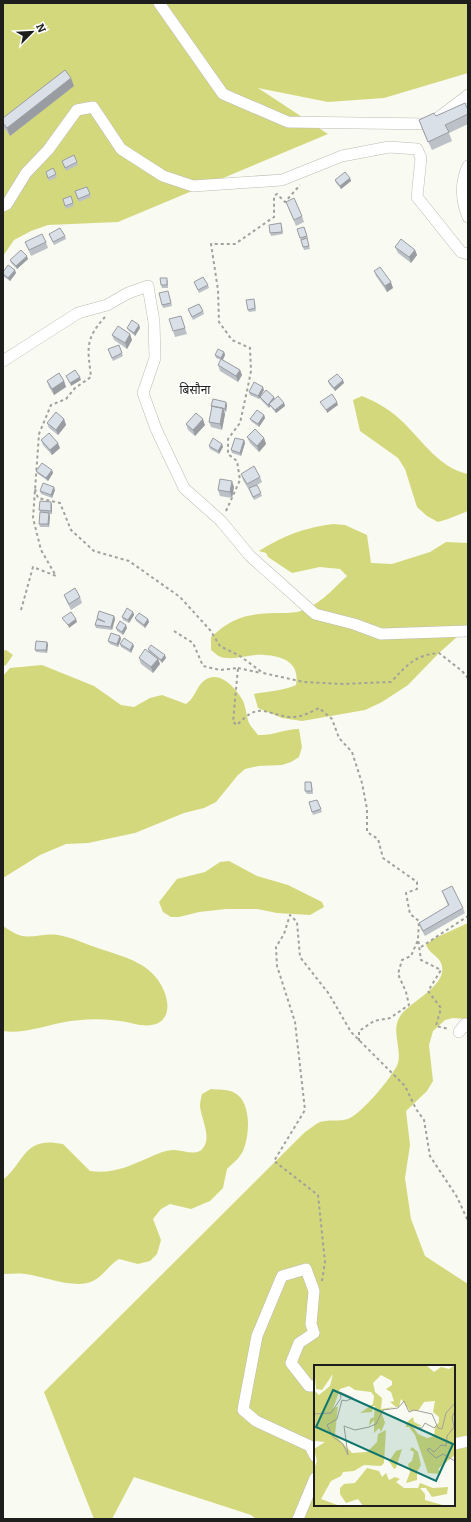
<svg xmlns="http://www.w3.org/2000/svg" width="471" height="1522" viewBox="0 0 471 1522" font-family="Bitter,'Noto Sans Devanagari',serif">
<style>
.green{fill:#d4d87c;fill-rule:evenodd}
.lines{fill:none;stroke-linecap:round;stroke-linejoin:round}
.street-casing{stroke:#bcbcb4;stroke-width:12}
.path{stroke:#a1a29c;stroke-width:2;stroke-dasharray:3 3;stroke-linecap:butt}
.street{stroke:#fff;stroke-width:11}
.wall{fill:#bbc1c7}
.shaded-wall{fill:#999da2}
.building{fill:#dae0e7;stroke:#999da2}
.labels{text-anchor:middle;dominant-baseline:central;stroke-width:3.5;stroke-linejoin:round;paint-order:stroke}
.neighbourhood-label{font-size:12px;fill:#1e1f1c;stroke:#fffffe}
.inset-road{fill:none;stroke:#a1a29c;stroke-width:1}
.view{fill:#0f766e;fill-opacity:0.15;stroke:#0f766e;stroke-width:2}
.inset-edge{fill:none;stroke:#1e1f1c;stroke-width:2}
</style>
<rect width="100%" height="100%" fill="#f9faf1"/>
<!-- green -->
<path class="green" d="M3,3H468V73L384,98L328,102L258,88L328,134L118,222L48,225L31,231L14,240L3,256Z
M362,396C377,402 392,411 404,423C422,441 441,469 468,474V511L448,519L438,522L427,516L417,507L405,469L398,458L360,431L353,400Z
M333,524L345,525L367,535L371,563L392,564L430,552L446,542L468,543V627L439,653L408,685L382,702L365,710L302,721L282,718L258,708L254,694C268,691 283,691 296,685C300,663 284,656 264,655C252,654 239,659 227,658C220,658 217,655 211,650V637C233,617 246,614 276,613C283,613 291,613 297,612C318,607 332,590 347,576L340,569L320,567L292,573L268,557L266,553L259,551C282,536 306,527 333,524Z
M6,650L13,655L6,665L3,666V651Z
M42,665L94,686L121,705L134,707L150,698L162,695L186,704C196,697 196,686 205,680C219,670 235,687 242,699C246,706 246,715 249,723C251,727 255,731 258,735C272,736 284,729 299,729L302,747L299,757L291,762L282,765L258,766L245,769L238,775L216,802L204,808L184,813L135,833L88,843L66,844L40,855L3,878V676L10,668Z
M229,861L257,876L288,885L322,902L324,907L310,915L277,913L257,909H226L199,912L179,917H171L163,912L159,902L177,879L205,872L220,862Z
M468,923V1019L453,1018L445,1020L433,1031L429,1045L433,1081L427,1091L406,1111L410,1145L405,1178L411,1219L425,1256L468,1284V1519H256L251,1515L134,1477L112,1519H94L44,1392L305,1132C310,1129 315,1124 320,1122C329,1119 339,1122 348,1119C360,1115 393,1077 398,1063C402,1048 390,1029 401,1015C412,1000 450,984 441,963C438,956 430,954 426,945L433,939ZM315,1366H454V1505H315Z
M3,926C9,930 15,934 22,936C33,938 46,933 58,935C71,937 83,943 95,947C117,955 144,960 158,980C175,1005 170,1032 135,1024C110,1018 85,1018 60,1023C41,1027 22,1034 3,1031Z
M211,1089C218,1090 227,1089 233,1092C252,1100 250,1135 243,1151C239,1159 233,1163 227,1169L223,1188L210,1201L191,1209L170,1204L161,1209L153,1219L161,1240L157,1254L150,1261L138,1264L119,1259C109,1265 103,1276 93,1281C76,1290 43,1276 25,1274C18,1273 10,1274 3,1274V1180C26,1160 24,1136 63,1144L90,1171C113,1174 127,1167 148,1158C157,1154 165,1150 174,1150C183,1150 197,1157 203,1148C212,1136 201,1119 200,1106C200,1102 201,1098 202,1094Z"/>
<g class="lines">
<defs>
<path id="street" d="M159,3L223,94L288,122L430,124L468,95
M468,166C460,182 461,201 468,217
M3,206L7,204L26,173L48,150L77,110L93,107L121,149L163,176L193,186L282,180L342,156L389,147L417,149L421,158L417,197L461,252L468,254
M3,361L78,313L107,305L128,293L148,286L154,322L155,358L143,393L156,429L184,488L221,521L250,556L315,614L354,624L381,634L468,631
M459,1032L465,1024L468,1027
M315,1386H309L291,1363L299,1343L314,1333L311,1324L314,1291L306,1269L282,1276L257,1336L243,1410L256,1421L310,1446L315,1456
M454,1444L468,1441
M298,1519L315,1478"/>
</defs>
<!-- street casing -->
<use href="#street" class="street-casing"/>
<!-- path -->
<path class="path" d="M35,489L38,498L60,503L71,530L94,551L129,561L180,597L210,630L220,646L240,656L263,673L304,682L343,684L391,682C407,665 415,655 439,653L462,671L468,678
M226,511L240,480L237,461L228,454V439L240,423L247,391L251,371L250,348L232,340L219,322L218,290L211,244H235L274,217V196L277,194L285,202L300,185
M21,610L33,567L56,576L41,550L33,518L39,434L51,405L66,399L75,388L91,377C88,349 84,340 105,317
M174,631L193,643L203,666L220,670L238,668L233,722L237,725C259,702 263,713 289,717C300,718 309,713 319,708L332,719L339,738L352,752L362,783L367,809V832L378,839L383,858L417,882V889L406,893L410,914L419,921L418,939L421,960L441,970L428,991L441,1008L436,1026L449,1029
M238,668L261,673
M421,947L468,916
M359,1041V1031L374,1021L390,1018L409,1005L406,992L398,974L402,960L411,956L418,940
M322,1281L325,1262L318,1195L274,1161L305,1110L295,1022L277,966L276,947L284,934L290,915L297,922L300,957L329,994L351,1032L405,1086L416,1109L424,1120L430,1156L457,1197L468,1221"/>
<!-- street -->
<use href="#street" class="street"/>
</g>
<!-- wall -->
<path class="wall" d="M74,86L10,136L4,128L3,126V118Z
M468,110V124L449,133L452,141L432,150L422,129L419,120Z
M74,155L78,165L66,171L63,164Z
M53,168L57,177L49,181L46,172Z
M350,178L351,181L341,189L336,183L335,180Z
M87,187L91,197L79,202L75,191Z
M71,196L74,206L66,209L63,199Z
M286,202L302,216L304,222L296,226Z
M282,226L283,234L271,236L270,233Z
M304,227L308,238L307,239L310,249L304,250L297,229Z
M49,234L65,236L66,239L54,245Z
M25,242H46L48,248L31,256Z
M395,247L415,250L417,255L411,263L398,253Z
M28,259L17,269L11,263L10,260Z
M374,271L393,288L387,292L376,276Z
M3,272L16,273L10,281L3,276Z
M168,280V288H162L161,285Z
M194,282L208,285L209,288L199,293Z
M169,294L172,306L163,308L162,305Z
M255,302L256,311L249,312L248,310Z
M188,309L203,311L204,314L193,320Z
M183,322L187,334L175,337L173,331Z
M139,325L140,328L135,336L128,330L127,328Z
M130,334L132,340L127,349L114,340L112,335Z
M119,345L123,356L113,361L108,349Z
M224,352L225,355L223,360L240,370L242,375L238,382L220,371L218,365L221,360L216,358L215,355Z
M47,381H64L66,387L54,395L49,387Z
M328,381L344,383L335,391L329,384Z
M264,390L260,397L275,399L284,403L285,406L276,413L270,406L269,408L261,400L260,398L259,399L250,395L249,392Z
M226,402L227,405L226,412L224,411L225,414L222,430L211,427L209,422L212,407L211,406Z
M264,415L265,418L259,427L252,422L250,419Z
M64,419L66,425L58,435L49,428L47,423Z
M186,424L205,425L195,436L188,430Z
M247,437L264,438L266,444L259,452L250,443Z
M41,440L60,448L52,455L43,445Z
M244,440L245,443L241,456L232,453L231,450Z
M222,444L223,447L219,454L210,449L209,446Z
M52,470L53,473L48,481L38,474L36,471Z
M241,474L260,477L262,482L257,485L262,496L254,500L249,490L243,480Z
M234,487L232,498L220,496L218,490Z
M55,490L52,498L41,494L40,491Z
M52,505V514H49L50,516L49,527H40L39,524L40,512L39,510Z
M64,595L80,597L82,603L71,610L66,600Z
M133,612L134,615L129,623L123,620L122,617Z
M114,616L115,619L112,630L96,628L95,625L97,619V618Z
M135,618L148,619L149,622L145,628L136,621Z
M116,628H127L123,635L117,631Z
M120,636L121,639L118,647L110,644L108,641Z
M48,644L47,653L36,652L35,650Z
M120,644L134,646L131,653L121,647Z
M148,649L166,658L162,663L158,659L160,664L153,673L141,664L139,658L149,652Z
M311,782L312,784L313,794H307L305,791Z
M317,800L322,812L313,815L309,802Z
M442,891L463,908L465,913L425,936L421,929L419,923L448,906Z"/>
<!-- shaded-wall -->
<path class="shaded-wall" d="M71,78L74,86L10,136L7,128Z
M350,178L351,181L341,189L340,186Z
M415,250L417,255L411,263L409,257Z
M27,256L28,259L17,269L16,266Z
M15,270L16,273L10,281L8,278Z
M391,282L393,288L387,292L385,286Z
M139,325L140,328L135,336L134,333Z
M130,334L132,340L127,349L125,343Z
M224,352L225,355L222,361L221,358Z
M240,370L242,375L238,382L236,376Z
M80,377L81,380L71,386L70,383Z
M343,380L344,383L335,391L334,388Z
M64,381L66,387L54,395L52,389Z
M263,387L264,390L259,399L258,396Z
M274,397L275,400L269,404L270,406L269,408L268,405Z
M226,402L227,405L226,412L225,409Z
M337,402L338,405L327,413L326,410Z
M284,403L285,406L276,413L275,410Z
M223,408L225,414L222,430L220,424Z
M264,415L265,418L259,427L258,424Z
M64,419L66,425L58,435L56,430Z
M203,419L205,425L195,436L193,430Z
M264,438L266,444L259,452L257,446Z
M244,440L245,443L241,456L240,453Z
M58,443L60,448L52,455L50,450Z
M222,444L223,447L219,454L218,451Z
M52,470L53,473L48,481L46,478Z
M232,481L234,487L232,498L230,492Z
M54,487L55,490L52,498L51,495Z
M51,502L52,505V514L51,511Z
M49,513L50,516L49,527L48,524Z
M133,612L134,615L129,623L128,620Z
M114,616L115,619L112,630L111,627Z
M76,619L77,622L69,628L68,625Z
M148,619L149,622L145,628L144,625Z
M126,625L127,628L123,635L122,632Z
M120,636L121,639L118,647L117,644Z
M47,642L48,644L47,653L46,650Z
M133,644L134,646L131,653L130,650Z
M165,655L166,658L162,663L161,660Z
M158,659L160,664L153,673L151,667Z"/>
<!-- building -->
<path class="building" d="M65,70L71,78L7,128L3,123V118Z
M465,103L468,110V114L445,125L449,132L428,142L419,120L434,113L436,116Z
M74,155L77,162L65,168L62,161Z
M53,168L56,174L48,178L46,172Z
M345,172L350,178L340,186L335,180Z
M87,187L90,194L78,199L75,191Z
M71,196L73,203L65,206L63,199Z
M294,198L302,216L294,220L286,202Z
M281,223L282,232L270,233L269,225Z
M304,227L307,236L300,238L297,229Z
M60,228L65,236L53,242L49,234Z
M42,234L46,242L29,250L25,242Z
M307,238L309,246L303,247L301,240Z
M401,239L415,250L409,257L395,247Z
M21,250L27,256L16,266L10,260Z
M8,265L15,270L8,278L3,274V272Z
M380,267L391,282L385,286L374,271Z
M203,277L208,285L198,290L194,282Z
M160,278H167V285H161Z
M168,291L171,303L162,305L159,293Z
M254,299L255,308L248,310L246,300Z
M199,304L203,311L192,317L188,309Z
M181,316L185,328L173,331L169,319Z
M132,320L139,325L134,333L127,328Z
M118,326L130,334L125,343L112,335Z
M119,345L122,353L112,358L108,349Z
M218,349L224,352L221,358L215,355Z
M221,359L240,370L236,376L218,365Z
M75,370L80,377L70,383L66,376Z
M59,373L64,381L52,389L47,381Z
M337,374L343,380L334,388L328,381Z
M254,382L263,387L258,396L249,392Z
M266,390L274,397L268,405L260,397Z
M332,394L337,402L326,410L320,402Z
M278,396L284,403L275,410L269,404Z
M213,399L226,402L225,409L211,406Z
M212,406L223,408L220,424L209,422Z
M257,410L264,415L258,424L250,419Z
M56,412L64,419L56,430L47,423Z
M196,413L203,419L193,430L186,424Z
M255,429L264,438L257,446L247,437Z
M49,433L58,443L50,450L41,440Z
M213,438L222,444L218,451L209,446Z
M235,438L244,440L240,453L231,450Z
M42,463L52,470L46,478L36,471Z
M254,466L260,477L247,484L241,474Z
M220,479L232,481L230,492L218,490Z
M43,483L54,487L51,495L40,491Z
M257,485L261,493L253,497L249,488Z
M40,501L51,502V511L39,510Z
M40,512L49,513L48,524H39Z
M75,588L80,597L69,604L64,595Z
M127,608L133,612L128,620L122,617Z
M99,611L114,616L111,627L95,625L97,619L105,622L97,618Z
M71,612L76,619L68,625L62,618Z
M139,613L148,619L144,625L135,618Z
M120,621L126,625L122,632L116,628Z
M111,633L120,636L117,644L108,641Z
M124,638L133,644L130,650L120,644Z
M36,641L47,642L46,650H35Z
M151,645L165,655L161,660L148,649Z
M145,649L158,659L151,667L139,658Z
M305,782H311L312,791H305Z
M317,800L321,809L312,812L309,802Z
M452,886L463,908L423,931L419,923L449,905L442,891Z"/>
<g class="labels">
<!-- neighbourhood labels -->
<g class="neighbourhood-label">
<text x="195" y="390">बिसौना</text>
</g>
</g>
<!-- overview -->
<g transform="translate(314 1365)">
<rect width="141" height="141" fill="#f9faf1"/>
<path d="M0,0H112L120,7L127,2L135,4L141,0V90L124,104L127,109L114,108L101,70L95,62H92V58L99,52L100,57L108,61L99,62L104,69L113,73L120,71L121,62L125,57V52L119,47L121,36L110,37L104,46H96L87,34L85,42H82L76,37L80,36L77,27L72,24L78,20V16L67,10L59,18L61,27L68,33L67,44L81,42L70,45L68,49L71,58L67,67L65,63L60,68V55L55,61L56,54L60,52L61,41H59L58,47L46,48L59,39L60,31L57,27L41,25L35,21L26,24L19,44L24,41L21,70L38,88L53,87L63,77L64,69L72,65L70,98L67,101L50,100L40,106L29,107L27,111L17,116L7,134L26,141H0V104L3,96L0,84L11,77L0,76V25L5,30L16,21L19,9L8,25L2,24ZM98,82L104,87L107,100L103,107V115L92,118L96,107L94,99L98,96L100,87L96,85ZM88,84L82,103L80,104L75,96L82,86ZM53,103L65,106L68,112L72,108L75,115L81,112L86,114L82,117L90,123H104L106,118L119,123L134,122L133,129L118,132L112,123H106L111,129V135L132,141H49L44,134L32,138L26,129V123L30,119L41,118Z" fill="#d4d87c"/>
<path class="inset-road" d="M141,46L138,52L140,62L133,71L132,81L127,80L120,87L115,83L113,85L122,93L129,89L141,96M0,49L17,48L27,33L26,27L39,33L32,36L28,35L23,54L13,60L19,72L29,79L34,90L30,61L41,65L55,62L62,59L69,45L84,43L90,36L95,47L100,45L118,49L124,63L128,64L132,48L141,38M100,62L108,63L111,58L120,63L123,60"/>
<path class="view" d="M19,25L139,79L122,116L2,62Z"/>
<rect width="141" height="141" class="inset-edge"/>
</g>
<!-- border -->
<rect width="471" height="1522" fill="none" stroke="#1e1f1c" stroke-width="8"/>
<!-- north arrow -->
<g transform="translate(32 32) rotate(66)" stroke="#fffffe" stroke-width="3" paint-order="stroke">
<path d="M0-3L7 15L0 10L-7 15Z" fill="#1e1f1c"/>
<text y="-6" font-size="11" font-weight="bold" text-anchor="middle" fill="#1e1f1c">N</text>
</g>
</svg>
